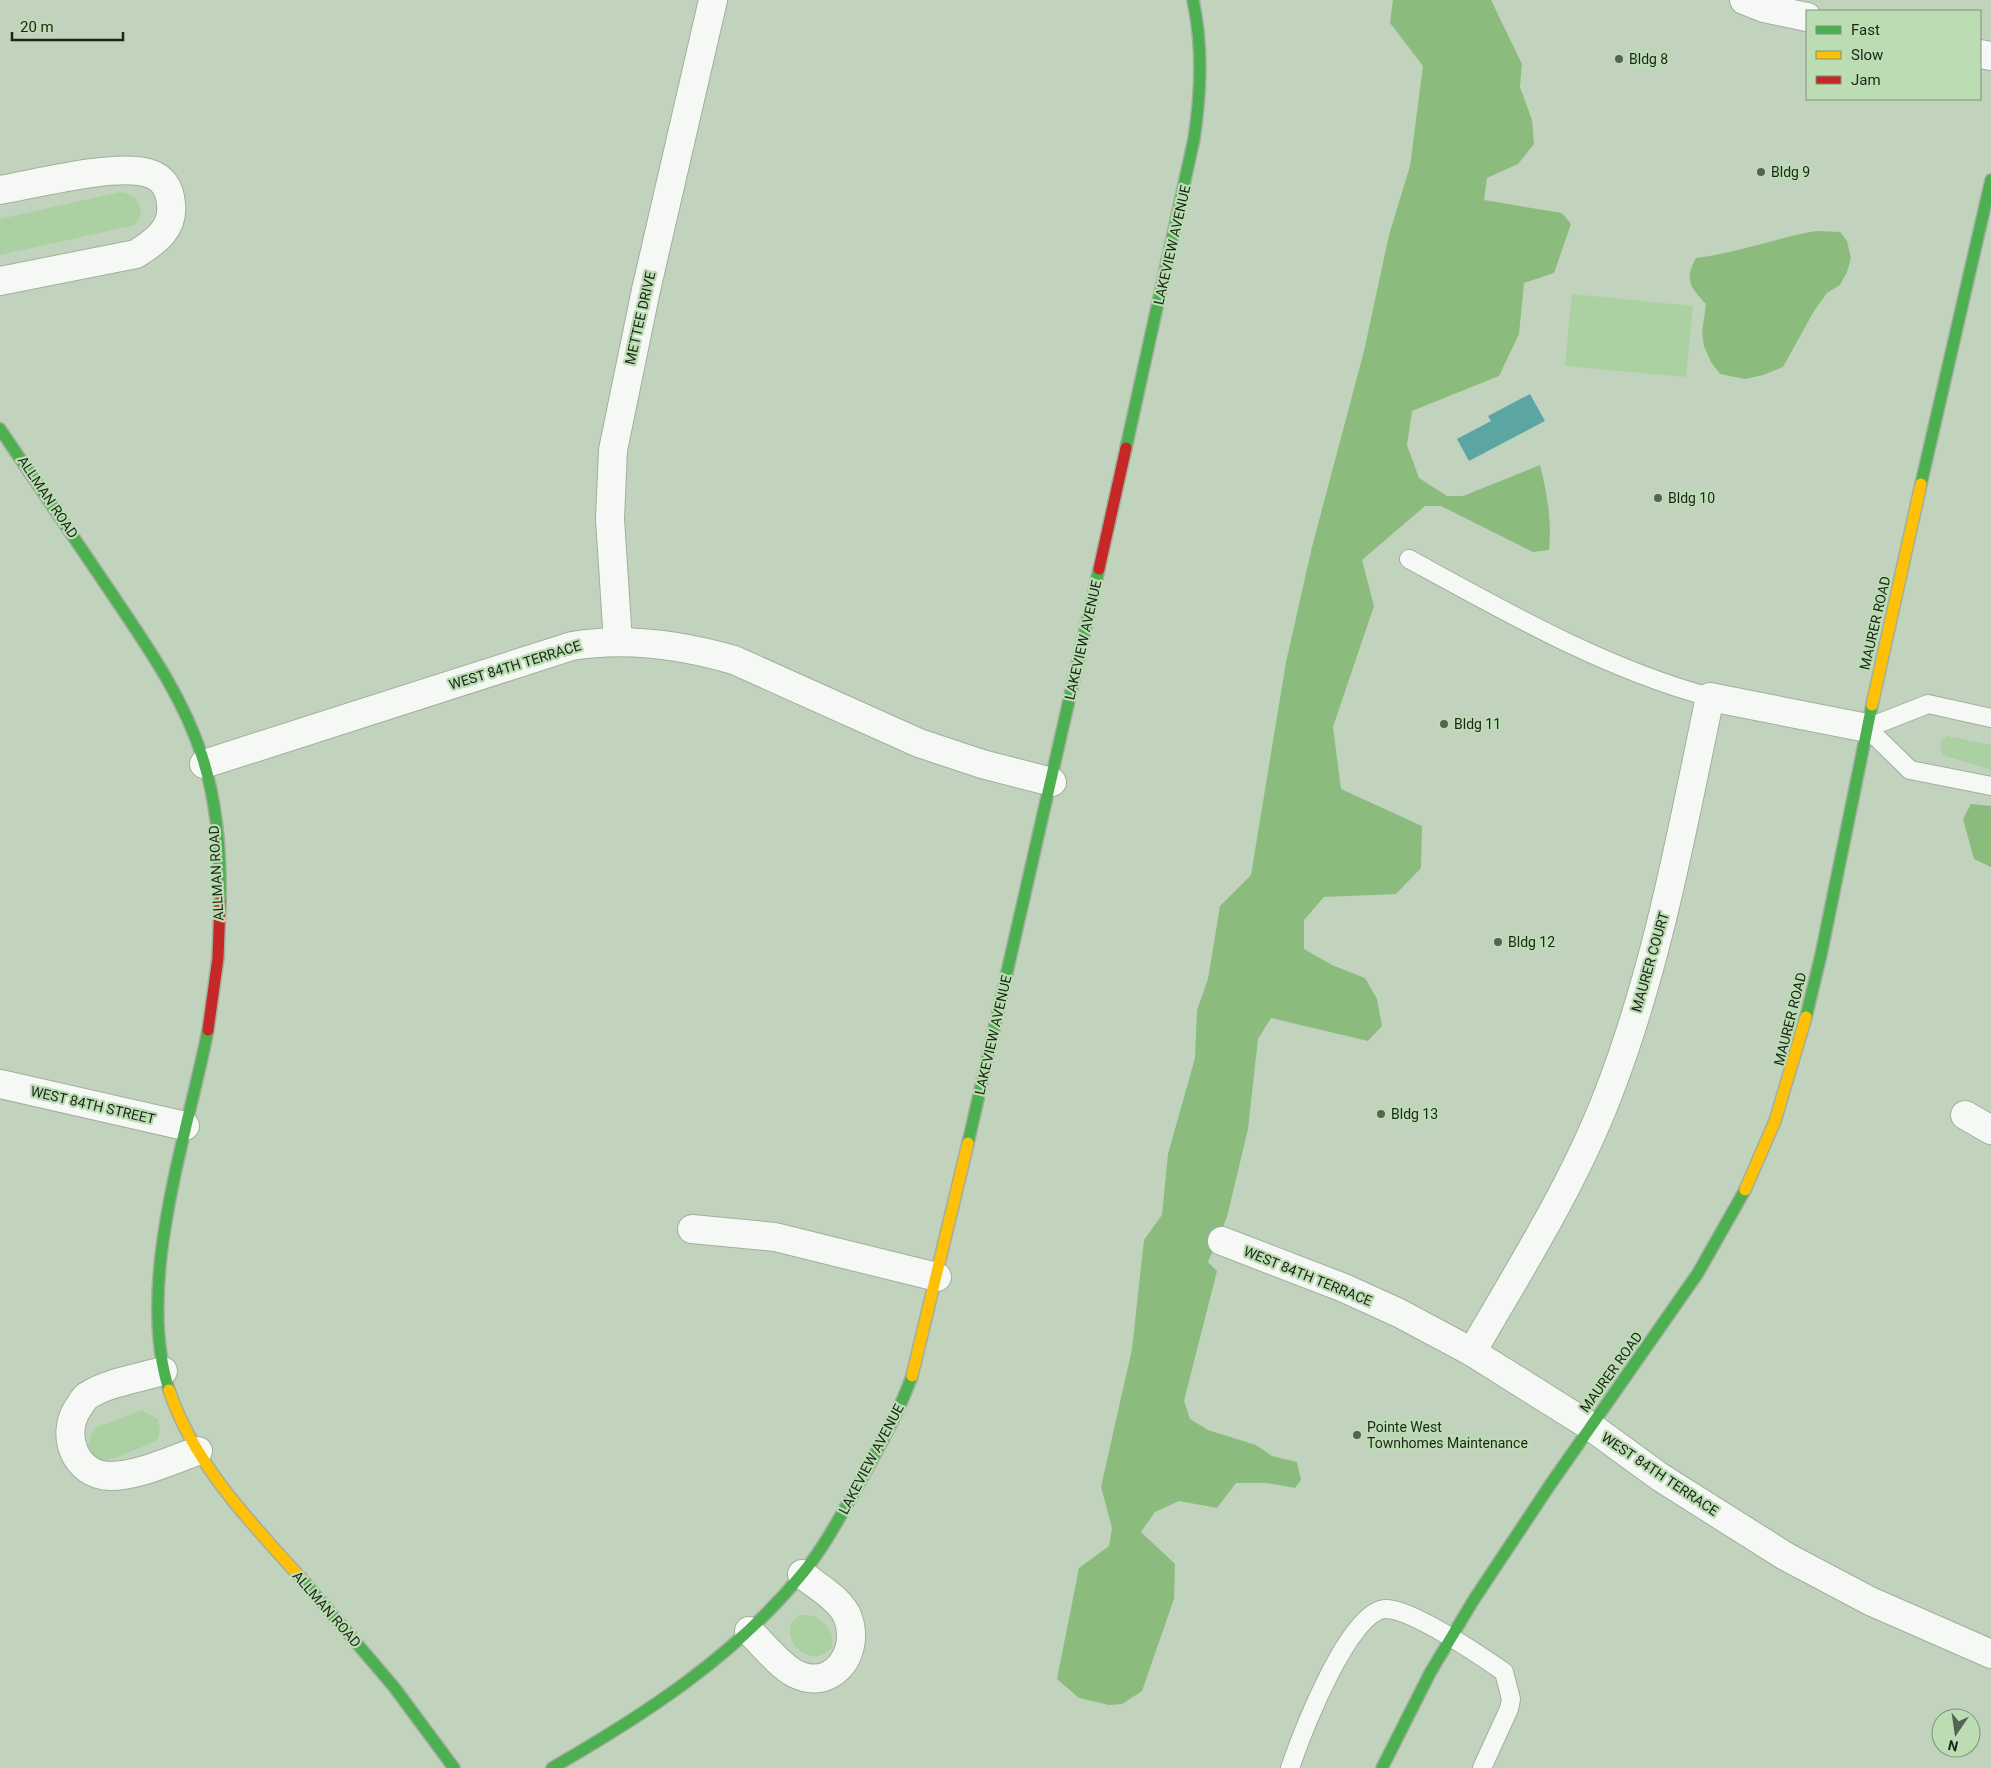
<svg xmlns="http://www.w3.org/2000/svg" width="1991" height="1768" viewBox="0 0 1991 1768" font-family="Roboto,sans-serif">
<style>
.green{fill:#abd1a2}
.forest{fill:#8bbc7e}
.water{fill:#5ba6a3}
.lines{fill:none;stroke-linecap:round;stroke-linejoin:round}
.lane-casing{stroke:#a1af9d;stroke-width:20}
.street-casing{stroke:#a1af9d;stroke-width:30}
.fast-casing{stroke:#a1af9d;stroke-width:14}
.slow-casing{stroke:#a1af9d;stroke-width:14}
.jam-casing{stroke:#a1af9d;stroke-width:14}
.lane{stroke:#f6f8f5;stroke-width:18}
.street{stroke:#f6f8f5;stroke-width:28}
.fast{stroke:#4caf50;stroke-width:11}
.slow{stroke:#ffc107;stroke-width:11}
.jam{stroke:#c62828;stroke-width:11}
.poi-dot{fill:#556351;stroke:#bcdcb4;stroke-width:2}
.labels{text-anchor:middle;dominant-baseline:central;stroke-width:4.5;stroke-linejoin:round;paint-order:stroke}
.poi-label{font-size:14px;fill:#1a2617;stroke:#bcdcb4;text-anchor:start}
.street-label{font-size:14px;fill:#1a2617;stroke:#bcdcb4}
</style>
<rect width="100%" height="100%" fill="#c2d3bd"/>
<!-- green -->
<path class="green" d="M120,192C134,193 140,200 141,214L135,225L0,255V219Z
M1572,294L1693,306L1686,377L1565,366Z
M1947,736L1991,745V770L1942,755L1940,743Z
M142,1410L158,1419L160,1430L157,1441L107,1461L95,1458L88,1446L92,1432L97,1427Z
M801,1615C806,1615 812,1615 816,1617C828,1623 840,1642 827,1652C803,1670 773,1627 801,1615Z"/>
<!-- forest -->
<path class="forest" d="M1393,0H1491L1522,64L1520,87L1532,120L1534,144L1518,164L1487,178L1484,200L1562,213L1571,224L1554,273L1524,283L1519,334L1499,376L1412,411L1407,445L1419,478L1447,496H1463L1540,465C1547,494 1552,519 1549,550L1533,552L1441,506H1425L1362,560L1374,606L1333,727L1341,789L1422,826L1421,868L1396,894L1324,897L1304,920V949L1332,965L1365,978L1377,999L1382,1026L1368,1041L1271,1018L1258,1039L1248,1129L1227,1217L1208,1262L1217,1271L1184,1401L1190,1419L1208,1430L1256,1445L1272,1456L1297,1462L1301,1480L1295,1488L1267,1483H1236L1217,1508L1179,1501L1155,1512L1141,1532L1175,1564L1174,1599L1142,1691L1122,1704L1109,1705L1079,1698L1057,1679L1079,1568L1109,1546L1112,1528L1101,1487L1132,1349L1144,1240L1162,1215L1168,1154L1195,1058L1197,1010L1208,979L1220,906L1251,875L1286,662L1312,547L1364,351L1389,235L1410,166L1423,66L1390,23Z
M1816,231L1840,232L1847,241L1851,258L1847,272L1840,285L1827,293L1814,311L1783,367L1763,375L1745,379L1720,374L1711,362L1704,346L1702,333L1706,304C1690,287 1684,280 1696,258C1737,253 1775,238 1816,231Z
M1971,804L1991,806V867L1974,859L1963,819Z"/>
<!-- water -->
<path class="water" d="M1530,394L1545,421L1469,461L1457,439L1491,421L1488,416Z"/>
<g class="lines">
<defs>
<path id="lane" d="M1409,559C1504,611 1605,669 1710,697
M1991,718L1928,704L1867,728L1910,770L1991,786
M1290,1768C1301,1736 1349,1609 1386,1609C1412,1609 1481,1656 1504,1672L1511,1699L1509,1709L1482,1768"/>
<path id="street" d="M1744,0L1764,8L1807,17
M1980,54L1991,56
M0,190C35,184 116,163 148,173C163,177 170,189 171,204C174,229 155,242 136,254L0,281
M618,642L610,519L613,450L646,290L713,0
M204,764L572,646C626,637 682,645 734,660L919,743L982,764L1052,782
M0,1084L185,1126
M1965,1115L1991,1130
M692,1229L775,1237L937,1277
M1222,1241L1344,1288L1399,1313L1472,1352L1590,1426L1660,1477L1785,1556L1870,1601L1991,1654
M1472,1352C1521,1267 1574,1184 1609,1092C1658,965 1682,830 1710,697L1867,728
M163,1371C139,1378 109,1382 87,1396C83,1399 81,1404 78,1408C60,1435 75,1475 110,1476C139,1476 171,1460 198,1451
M749,1631C762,1643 779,1665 794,1673C831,1693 861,1654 848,1618C842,1600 816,1586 802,1574"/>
<path id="fast" d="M0,429C36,482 72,535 108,588C144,642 182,694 202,756C217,802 221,854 220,902
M1126,448L1194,139C1201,92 1203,47 1193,0
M1921,484L1991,180
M1806,1017L1821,955L1872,705
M968,1143L1099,569
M169,1390C135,1283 187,1137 208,1030
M301,1578L394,1687L454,1768
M552,1768C644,1715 734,1657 802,1574C826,1545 843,1511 862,1478C880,1445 899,1412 912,1376
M1382,1768L1430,1673L1473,1601L1550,1485L1698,1273L1745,1190"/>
<path id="slow" d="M1872,705L1921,484
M1745,1190L1775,1121L1806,1017
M912,1376L968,1143
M169,1390C194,1464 250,1522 301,1578"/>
<path id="jam" d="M1099,569L1126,448
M208,1030L218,958L220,902"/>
</defs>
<!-- lane casing -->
<use href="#lane" class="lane-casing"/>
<!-- street casing -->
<use href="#street" class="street-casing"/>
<!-- fast casing -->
<use href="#fast" class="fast-casing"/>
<!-- slow casing -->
<use href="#slow" class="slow-casing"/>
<!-- jam casing -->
<use href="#jam" class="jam-casing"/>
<!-- lane -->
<use href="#lane" class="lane"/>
<!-- street -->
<use href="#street" class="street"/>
<!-- fast -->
<use href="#fast" class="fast"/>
<!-- slow -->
<use href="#slow" class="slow"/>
<!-- jam -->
<use href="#jam" class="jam"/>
</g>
<!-- markers -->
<g class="poi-dot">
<circle cx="1619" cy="59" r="5"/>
<circle cx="1761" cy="172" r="5"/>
<circle cx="1658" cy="498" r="5"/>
<circle cx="1444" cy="724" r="5"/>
<circle cx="1498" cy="942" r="5"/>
<circle cx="1381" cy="1114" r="5"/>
<circle cx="1357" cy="1435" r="5"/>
</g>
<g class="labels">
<!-- poi labels -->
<g class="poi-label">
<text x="1629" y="59">Bldg 8</text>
<text x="1771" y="172">Bldg 9</text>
<text x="1668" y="498">Bldg 10</text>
<text x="1454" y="724">Bldg 11</text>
<text x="1508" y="942">Bldg 12</text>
<text x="1391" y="1114">Bldg 13</text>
<text x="1367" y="1427">Pointe West<tspan x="1367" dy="16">Townhomes Maintenance</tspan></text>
</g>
<!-- street labels -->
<g class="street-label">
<text transform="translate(1172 245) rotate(-77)">LAKEVIEW AVENUE</text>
<text transform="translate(640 318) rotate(-77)">METTEE DRIVE</text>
<text transform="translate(48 497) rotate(56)">ALLMAN ROAD</text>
<text transform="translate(1875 623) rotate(-77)">MAURER ROAD</text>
<text transform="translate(1083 640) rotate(-77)">LAKEVIEW AVENUE</text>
<text transform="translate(515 665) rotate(-17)">WEST 84TH TERRACE</text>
<text transform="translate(216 873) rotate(-93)">ALLMAN ROAD</text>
<text transform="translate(1650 962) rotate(-74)">MAURER COURT</text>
<text transform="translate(1790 1019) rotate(-76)">MAURER ROAD</text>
<text transform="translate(993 1035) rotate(-77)">LAKEVIEW AVENUE</text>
<text transform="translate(93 1105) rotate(13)">WEST 84TH STREET</text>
<text transform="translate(1308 1276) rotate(22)">WEST 84TH TERRACE</text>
<text transform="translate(1611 1372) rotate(-54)">MAURER ROAD</text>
<text transform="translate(871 1459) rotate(-62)">LAKEVIEW AVENUE</text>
<text transform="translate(1660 1474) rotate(34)">WEST 84TH TERRACE</text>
<text transform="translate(327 1609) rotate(49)">ALLMAN ROAD</text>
</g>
</g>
<!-- legend -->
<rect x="1806" y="10" width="175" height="90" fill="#bcdcb4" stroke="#7b9375"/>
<rect x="1816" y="26" width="25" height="8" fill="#4caf50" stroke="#7b9375"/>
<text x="1851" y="35" font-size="15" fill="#1a2617">Fast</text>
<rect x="1816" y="51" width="25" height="8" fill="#ffc107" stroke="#7b9375"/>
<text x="1851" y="60" font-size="15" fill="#1a2617">Slow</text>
<rect x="1816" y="76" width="25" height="8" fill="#c62828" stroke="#7b9375"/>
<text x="1851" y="85" font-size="15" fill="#1a2617">Jam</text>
<!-- north arrow -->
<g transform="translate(1956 1733) rotate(193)"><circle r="24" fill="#bcdcb4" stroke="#7b9375"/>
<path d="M0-4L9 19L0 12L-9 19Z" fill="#556351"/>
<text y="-8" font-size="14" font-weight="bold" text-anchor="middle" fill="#1a2617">N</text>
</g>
<!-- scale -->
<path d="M12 32v8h111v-8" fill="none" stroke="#1a2617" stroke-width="2.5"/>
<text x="20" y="32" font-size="15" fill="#1a2617" stroke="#bcdcb4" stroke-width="4" paint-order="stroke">20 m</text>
</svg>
